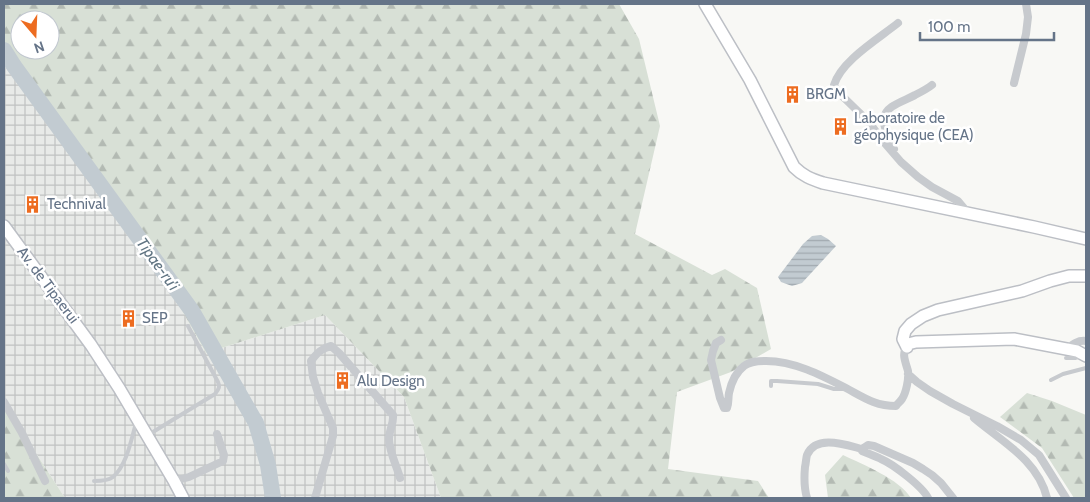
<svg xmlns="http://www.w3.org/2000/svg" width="1090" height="502" viewBox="0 0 1090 502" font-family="Cabin,sans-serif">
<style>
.industrial{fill:url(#industrial-grid)}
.forest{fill:url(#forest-firs);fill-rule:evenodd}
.water{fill:url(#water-rules)}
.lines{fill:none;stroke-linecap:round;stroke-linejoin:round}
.river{stroke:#c2cbd1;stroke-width:16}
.secondary-casing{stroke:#bcbfc5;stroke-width:14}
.lane{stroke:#c7cace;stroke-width:4}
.street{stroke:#c7cace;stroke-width:8}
.secondary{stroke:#fff;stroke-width:11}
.labels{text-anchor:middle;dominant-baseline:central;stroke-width:5;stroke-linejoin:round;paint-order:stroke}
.poi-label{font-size:15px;fill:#657488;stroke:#fff;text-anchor:start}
.street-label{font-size:15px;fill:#657488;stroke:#fff}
.water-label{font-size:16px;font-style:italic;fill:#617583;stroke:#fff}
</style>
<defs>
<pattern id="industrial-grid" width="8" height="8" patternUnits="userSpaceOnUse" patternTransform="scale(1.25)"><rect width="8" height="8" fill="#e8eae8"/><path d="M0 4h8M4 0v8" fill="none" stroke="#c0c2c2"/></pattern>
<pattern id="forest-firs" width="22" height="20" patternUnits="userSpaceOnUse" patternTransform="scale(1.25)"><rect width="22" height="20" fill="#d8e0d6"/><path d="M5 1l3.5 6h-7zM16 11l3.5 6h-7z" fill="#b3bab3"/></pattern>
<pattern id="water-rules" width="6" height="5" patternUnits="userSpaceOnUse" patternTransform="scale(1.25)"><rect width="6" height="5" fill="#c2cbd1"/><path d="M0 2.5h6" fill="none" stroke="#a1a9af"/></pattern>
</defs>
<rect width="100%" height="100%" fill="#f8f8f5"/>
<!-- industrial -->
<path class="industrial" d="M4,65L156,264L206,353L325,315L404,397L441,498H65L4,404Z"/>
<!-- forest -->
<path class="forest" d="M4,4H619L639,39L660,126L635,234L712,275L725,269L757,288L771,349L731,372L677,392L668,469L758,481L769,498H441L404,397L325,315L206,353L156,264L4,65ZM20,20H50V50H20Z
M1027,393L1052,401L1086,415V498H1074L1042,448L1000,417Z
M4,404L65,498H4Z
M843,455C864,465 899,479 911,498H828L825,475Z"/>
<!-- water -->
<path class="water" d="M821,235L828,239L836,246L802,283L792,286L781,282L778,277L803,244L812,236Z"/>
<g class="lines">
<!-- river -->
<path class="river" d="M4,50L14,66L192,311L256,423L268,465L273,498"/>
<defs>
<path id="secondary" d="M705,4L750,80L794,167C803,176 811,179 823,183L1034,227L1086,239
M4,226L91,345L119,388L174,481L183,498
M1086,276H1069L1050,281L1022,291L938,310L923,316L911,324L905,331L903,339L907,347L908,344L916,342L1014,339L1077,351L1086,356"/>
</defs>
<!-- secondary casing -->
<use href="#secondary" class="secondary-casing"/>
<!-- lane -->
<path class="lane" d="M1066,358H1075L1081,356
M1051,380L1063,374L1086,368
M771,386V381H777L818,384L834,389H844
M148,435L215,394C219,389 220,387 218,382L188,326
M4,464L8,471
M94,481C100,481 108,481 113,477C127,465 131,440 136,423"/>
<!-- street -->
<path class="street" d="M898,23C878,39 841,61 834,85L837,91L869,122L882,140L901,162L918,177L932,187L958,201L968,213
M1014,83L1026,34L1028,17L1026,4
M894,149C889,140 883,128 884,118C886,105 905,101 915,95C921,92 927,89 932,85
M721,340L716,343L713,351L711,360L720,398L724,408H727C729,403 728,398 729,393C731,384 736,372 744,366C750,361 759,361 766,361C794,361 821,375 846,388C863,397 875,406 896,406C898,403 900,402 902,399C906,393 909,379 908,371C906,363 901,354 907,347
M1067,349C1073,344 1078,340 1086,341
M908,374L917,382L930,391L953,404L997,426L1021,440L1039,455L1066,498
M4,402L22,433L45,481
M974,418C1001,441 1038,460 1047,498
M174,481L189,477L223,461L224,455L217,434
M315,498L333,436V428L318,393L313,377L311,361C317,353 322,348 331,346L339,353L393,415C394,423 389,430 389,439C389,451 397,467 400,478
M807,498C804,488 804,478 805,467C806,463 806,458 807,455C816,434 846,445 862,449
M928,498C923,487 893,464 881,459C875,456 869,454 862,451V449L868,445L874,446L913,463L923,469L932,475L941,483L953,498"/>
<!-- secondary -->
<use href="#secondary" class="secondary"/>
</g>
<!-- icons -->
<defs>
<symbol id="building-bare" viewBox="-9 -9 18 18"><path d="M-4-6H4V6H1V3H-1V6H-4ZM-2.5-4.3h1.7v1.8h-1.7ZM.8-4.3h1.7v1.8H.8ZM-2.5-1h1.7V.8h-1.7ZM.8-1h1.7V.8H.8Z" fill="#ed6c20" stroke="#fff" stroke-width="2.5" paint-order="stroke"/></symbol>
</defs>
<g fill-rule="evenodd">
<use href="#building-bare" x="780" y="82" width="25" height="25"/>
<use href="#building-bare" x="828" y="114" width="25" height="25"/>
<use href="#building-bare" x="20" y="192" width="25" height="25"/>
<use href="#building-bare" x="116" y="306" width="25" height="25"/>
<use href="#building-bare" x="330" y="368" width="25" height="25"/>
</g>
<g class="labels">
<!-- poi labels -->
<g class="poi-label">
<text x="806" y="94">BRGM</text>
<text x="854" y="118">Laboratoire de<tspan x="854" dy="17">géophysique (CEA)</tspan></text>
<text x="47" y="204">Technival</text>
<text x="142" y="318">SEP</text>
<text x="357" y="381">Alu Design</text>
</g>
<!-- street labels -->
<g class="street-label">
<text transform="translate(48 285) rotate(53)">Av. de Tipaerui</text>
</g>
<!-- water labels -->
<g class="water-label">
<text transform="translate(158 264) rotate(54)">Tipae-ru’i</text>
</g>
</g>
<!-- border -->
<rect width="1090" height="502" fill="none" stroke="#657488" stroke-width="10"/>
<!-- north arrow -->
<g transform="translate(35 35) rotate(161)"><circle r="24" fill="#ffffff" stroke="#c1c7cf"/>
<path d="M0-4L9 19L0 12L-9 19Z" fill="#ed6c20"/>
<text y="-8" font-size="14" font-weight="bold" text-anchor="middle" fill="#657488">N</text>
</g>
<!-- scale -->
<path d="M920 32v8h134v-8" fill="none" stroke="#657488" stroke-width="2.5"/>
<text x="928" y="32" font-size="15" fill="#657488" stroke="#ffffff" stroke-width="4" paint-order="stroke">100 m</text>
</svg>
